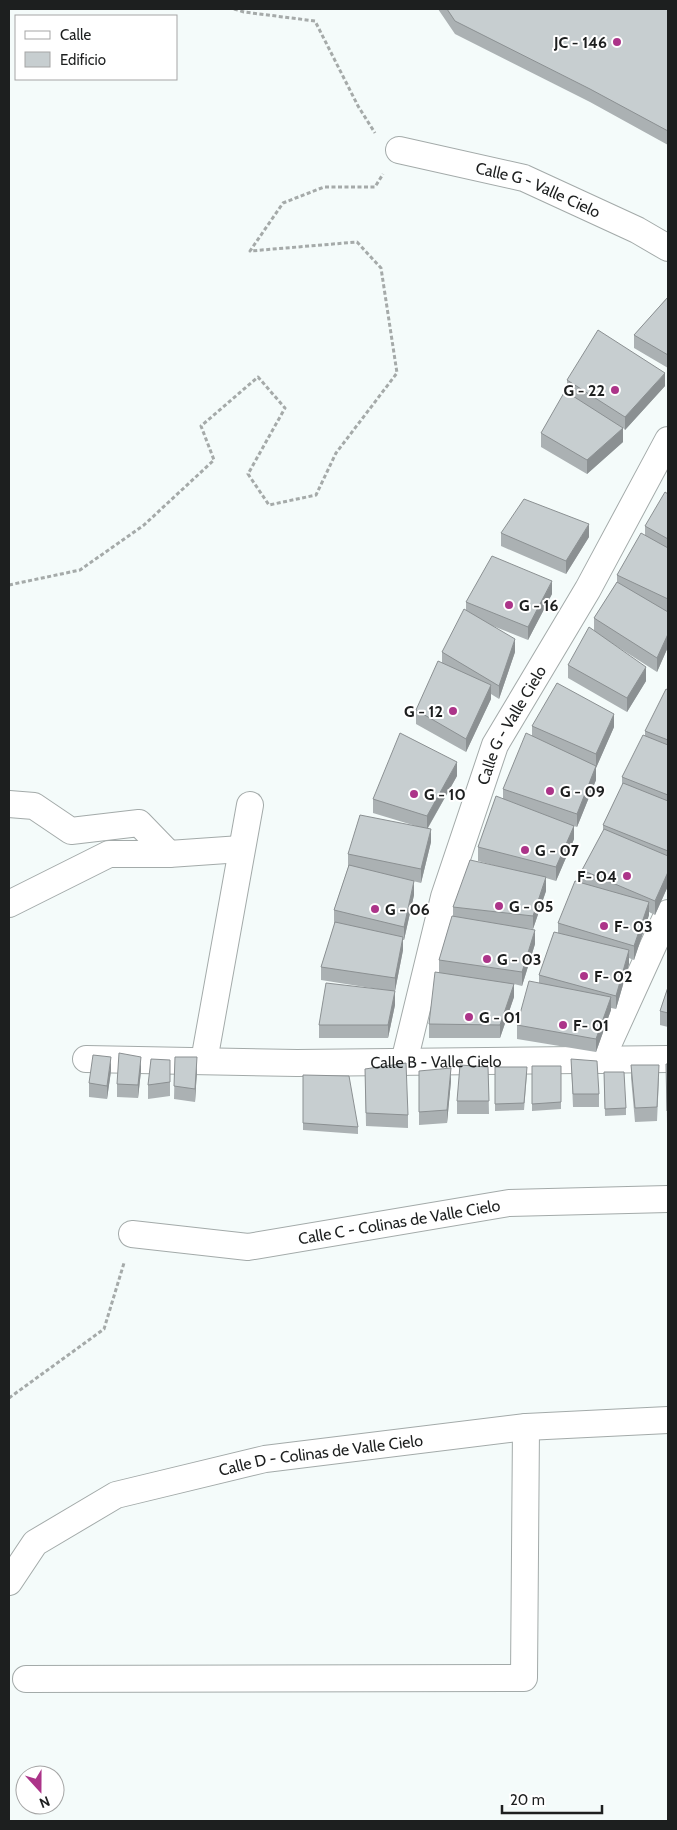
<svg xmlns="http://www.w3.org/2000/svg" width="677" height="1830" viewBox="0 0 677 1830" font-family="Cabin,sans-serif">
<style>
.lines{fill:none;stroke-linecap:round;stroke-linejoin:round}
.minor-casing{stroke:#a3aaa9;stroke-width:28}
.path{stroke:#a5aaa9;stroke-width:3;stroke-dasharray:4 2.5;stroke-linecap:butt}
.minor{stroke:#fff;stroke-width:26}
.wall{fill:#abb1b3}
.shaded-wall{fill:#8b9092}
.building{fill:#c7ced0;stroke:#8b9092}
.poi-dot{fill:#ac3489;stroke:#fff;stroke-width:2}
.labels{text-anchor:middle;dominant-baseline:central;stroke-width:4;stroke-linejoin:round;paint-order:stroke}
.poi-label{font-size:16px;font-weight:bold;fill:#1d1f1f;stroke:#fff;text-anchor:start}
.street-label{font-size:16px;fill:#1d1f1f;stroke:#fff}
</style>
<rect width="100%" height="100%" fill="#f4fbfa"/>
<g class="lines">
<defs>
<g id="minor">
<path id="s1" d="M399,150L524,178L637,230L668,248"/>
<path d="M9,804L34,806L71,831L139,823L169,854"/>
<path d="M9,904L109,854H169L241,849"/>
<path id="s2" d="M86,1059L297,1063L668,1059"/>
<path d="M601,1060L668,913"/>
<path d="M204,1061L250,805"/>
<path id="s3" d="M404,1062L444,897L495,745L588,589L668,440"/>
<path id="s4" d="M132,1234L248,1247L509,1203L668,1199"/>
<path id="s5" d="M9,1582L35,1543L116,1495L265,1459L526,1427L668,1420"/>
<path d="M26,1679L524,1678L526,1427"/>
</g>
</defs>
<!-- minor casing -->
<use href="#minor" class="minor-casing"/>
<!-- path -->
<path class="path" d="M234,9L244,12L315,21L358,106L375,133
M9,585L80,570L144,525L214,460L201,426L258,377L285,408L248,474L269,505L316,495L336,453L397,373L381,268L357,242L250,251L283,203L324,187H375L383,174
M9,1398L104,1329L124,1263"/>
<!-- minor -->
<use href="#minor" class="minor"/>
</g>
<!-- wall -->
<path class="wall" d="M438,9H668V145L590,102L455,34Z
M668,297V368L634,348V335Z
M567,380L665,386L625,430L623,428V442L587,474L541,447V433L567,392Z
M668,494V647L657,672L610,642L646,681L627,712L568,678V665L594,631V618L617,582V575L645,536V526Z
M501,533L589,537L566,574L501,546Z
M552,594L528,640L493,626L515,652L499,699L491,694V699L466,752L416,724V710L442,663V652L466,610V602Z
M668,690V886L655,915L649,912V915L634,960L629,958V964L616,1009L611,1008V1010L596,1052L517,1039V1025L539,983V975L558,933V923L582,883V870L603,832V825L622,786V777L645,736V731Z
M532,726L614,727L596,768V780L577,827L574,826V839L556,881L546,878V891L533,929L520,928L535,944L522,986L514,984V997L500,1038H429V1024L439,972V960L453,916V907L504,868L478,861V847L503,799V789L532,736Z
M457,776L428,828L431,842L421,883L409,880L414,895L404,940H403V950L395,991V1005L388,1038H319V1025L390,991L321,980V967L335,923H334V910L348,868V854L416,826L373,813V799Z
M668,987V1027L660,1025V1011Z
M175,1057L197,1070L195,1102L174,1099Z
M571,1059L599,1094V1107H573Z
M170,1060V1096L148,1099V1085Z
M666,1064H668V1124H667Z
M631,1065L659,1078L657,1121L635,1122L631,1078Z
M532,1066H561V1109L532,1111Z
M488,1067L489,1114H457V1101Z
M495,1067L527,1074L524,1110L495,1111Z
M365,1069L408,1115V1128L366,1126Z
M111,1071L107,1099L89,1097V1083Z
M141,1071L138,1098L117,1097V1084Z
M419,1071L451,1081L447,1123L419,1125Z
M604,1072L626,1108V1115L605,1116Z
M303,1075L358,1127V1134L303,1130Z"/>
<!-- shaded-wall -->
<path class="shaded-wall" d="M665,373V386L625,430V417Z
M623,428V442L587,474V460Z
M589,524V537L566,574V561Z
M552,581V594L528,640V627Z
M668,634V647L657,672V658Z
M515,639V652L499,699V686Z
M646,667V681L627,712V698Z
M491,685V699L466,752V739Z
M614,714V727L596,768V754Z
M457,762V776L427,829V816Z
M596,766V780L577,827V814Z
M574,826V839L556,881V867Z
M431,829V842L421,883V869Z
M668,872V886L655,915V901Z
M546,877V891L533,929V916Z
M414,881V895L404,940V927Z
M649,902V915L634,960V946Z
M535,930V944L522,986V972Z
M403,937V950L395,991V978Z
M629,950V964L616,1009V996Z
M514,984V997L500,1038V1025Z
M395,991V1005L388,1038V1025Z
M611,997V1010L596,1052V1039Z
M111,1057V1071L107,1099V1086Z
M141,1057V1071L138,1098V1085Z
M197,1057V1070L195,1102V1089Z
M451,1068V1081L447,1123V1110Z"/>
<!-- building -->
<path class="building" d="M447,9H668V131L590,89L455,21Z
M668,297V355L634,335Z
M598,330L665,373L625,417L567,380Z
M565,391L623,428L587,460L541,433Z
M665,492L668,494V539L645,526Z
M524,499L589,524L566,561L501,533Z
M641,533L668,548V599L617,575Z
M492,556L552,581L528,627L466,602Z
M617,582L668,612V634L657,658L594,618Z
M464,609L515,639L499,686L442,652Z
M589,627L646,667L627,698L568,665Z
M438,661L491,685L466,739L416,710Z
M557,683L614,714L596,754L532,726Z
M666,689L668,690V740L645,731Z
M400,733L457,762L427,816L373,799Z
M526,733L596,766L577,814L503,789Z
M643,735L668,745V795L622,777Z
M623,783L668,801V851L603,825Z
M496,796L574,826L556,867L478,847Z
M360,815L431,829L421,869L348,854Z
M604,829L668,856V872L655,901L582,870Z
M470,860L546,877L533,916L453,907Z
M349,865L414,881L404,927L334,910Z
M575,881L649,902L634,946L558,923Z
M452,916L535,930L522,972L439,960Z
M335,922L403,937L395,978L321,967Z
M554,932L629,950L616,996L539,975Z
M435,972L514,984L500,1025L429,1024Z
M529,981L611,997L596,1039L517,1025Z
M326,983L395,991L388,1025H319Z
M668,987V1013L660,1011Z
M119,1053L141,1057L138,1085L117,1084Z
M93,1055L111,1057L107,1086L89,1083Z
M175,1057H197L195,1089L174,1086Z
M151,1059L170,1060V1082L148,1085Z
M571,1059L597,1061L599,1094H573Z
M406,1063L408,1115L366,1113L365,1069Z
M666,1064H668V1111H667Z
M460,1065L488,1067L489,1101H457Z
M631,1065H659L657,1107L635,1108Z
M532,1066H561V1102L532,1104Z
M495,1067H527L524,1103L495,1104Z
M451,1068L447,1110L419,1112V1071Z
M604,1072H624L626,1108L605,1109Z
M303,1075L349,1076L358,1127L303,1123Z"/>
<!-- markers -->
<g class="poi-dot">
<circle cx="617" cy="42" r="5"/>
<circle cx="615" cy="390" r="5"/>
<circle cx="509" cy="605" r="5"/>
<circle cx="453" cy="711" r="5"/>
<circle cx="550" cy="791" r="5"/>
<circle cx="414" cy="794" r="5"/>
<circle cx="525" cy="850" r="5"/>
<circle cx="627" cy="876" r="5"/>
<circle cx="499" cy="906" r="5"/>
<circle cx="375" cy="909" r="5"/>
<circle cx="604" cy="926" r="5"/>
<circle cx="487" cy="959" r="5"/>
<circle cx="584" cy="976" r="5"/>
<circle cx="469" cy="1017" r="5"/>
<circle cx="563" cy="1025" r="5"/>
</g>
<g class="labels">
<!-- poi labels -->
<g class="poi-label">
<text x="607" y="42" text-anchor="end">JC - 146</text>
<text x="605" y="390" text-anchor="end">G - 22</text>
<text x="519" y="605">G - 16</text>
<text x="443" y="711" text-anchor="end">G - 12</text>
<text x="560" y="791">G - 09</text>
<text x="424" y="794">G - 10</text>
<text x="535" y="850">G - 07</text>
<text x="617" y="876" text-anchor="end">F- 04</text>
<text x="509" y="906">G - 05</text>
<text x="385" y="909">G - 06</text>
<text x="614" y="926">F- 03</text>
<text x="497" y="959">G - 03</text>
<text x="594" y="976">F- 02</text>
<text x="479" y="1017">G - 01</text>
<text x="573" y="1025">F- 01</text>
</g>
<!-- street labels -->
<g class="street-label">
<text stroke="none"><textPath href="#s1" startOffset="145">Calle G - Valle Cielo</textPath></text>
<text stroke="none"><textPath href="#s3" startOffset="355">Calle G - Valle Cielo</textPath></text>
<text stroke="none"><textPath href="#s2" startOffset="350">Calle B - Valle Cielo</textPath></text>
<text stroke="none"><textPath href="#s4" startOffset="270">Calle C - Colinas de Valle Cielo</textPath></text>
<text stroke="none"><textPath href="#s5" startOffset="350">Calle D - Colinas de Valle Cielo</textPath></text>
</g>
</g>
<!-- border -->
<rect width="677" height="1830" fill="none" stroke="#1d1f1f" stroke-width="20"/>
<!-- legend -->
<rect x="15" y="15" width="162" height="65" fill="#ffffff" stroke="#a5a5a5"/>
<rect x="25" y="31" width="25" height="8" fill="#ffffff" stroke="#a5a5a5"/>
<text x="60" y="40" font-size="15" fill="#1d1f1f">Calle</text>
<rect x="25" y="52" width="25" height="15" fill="#c7ced0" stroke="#a5a5a5"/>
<text x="60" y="65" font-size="15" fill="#1d1f1f">Edificio</text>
<!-- north arrow -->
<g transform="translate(40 1790) rotate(159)"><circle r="24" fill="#ffffff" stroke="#a5a5a5"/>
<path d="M0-4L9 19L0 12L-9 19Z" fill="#ac3489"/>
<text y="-8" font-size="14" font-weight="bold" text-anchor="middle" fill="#1d1f1f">N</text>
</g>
<!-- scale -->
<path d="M502 1805v8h100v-8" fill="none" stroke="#1d1f1f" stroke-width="2.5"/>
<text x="510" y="1805" font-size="15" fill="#1d1f1f" stroke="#ffffff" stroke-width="4" paint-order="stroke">20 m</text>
</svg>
